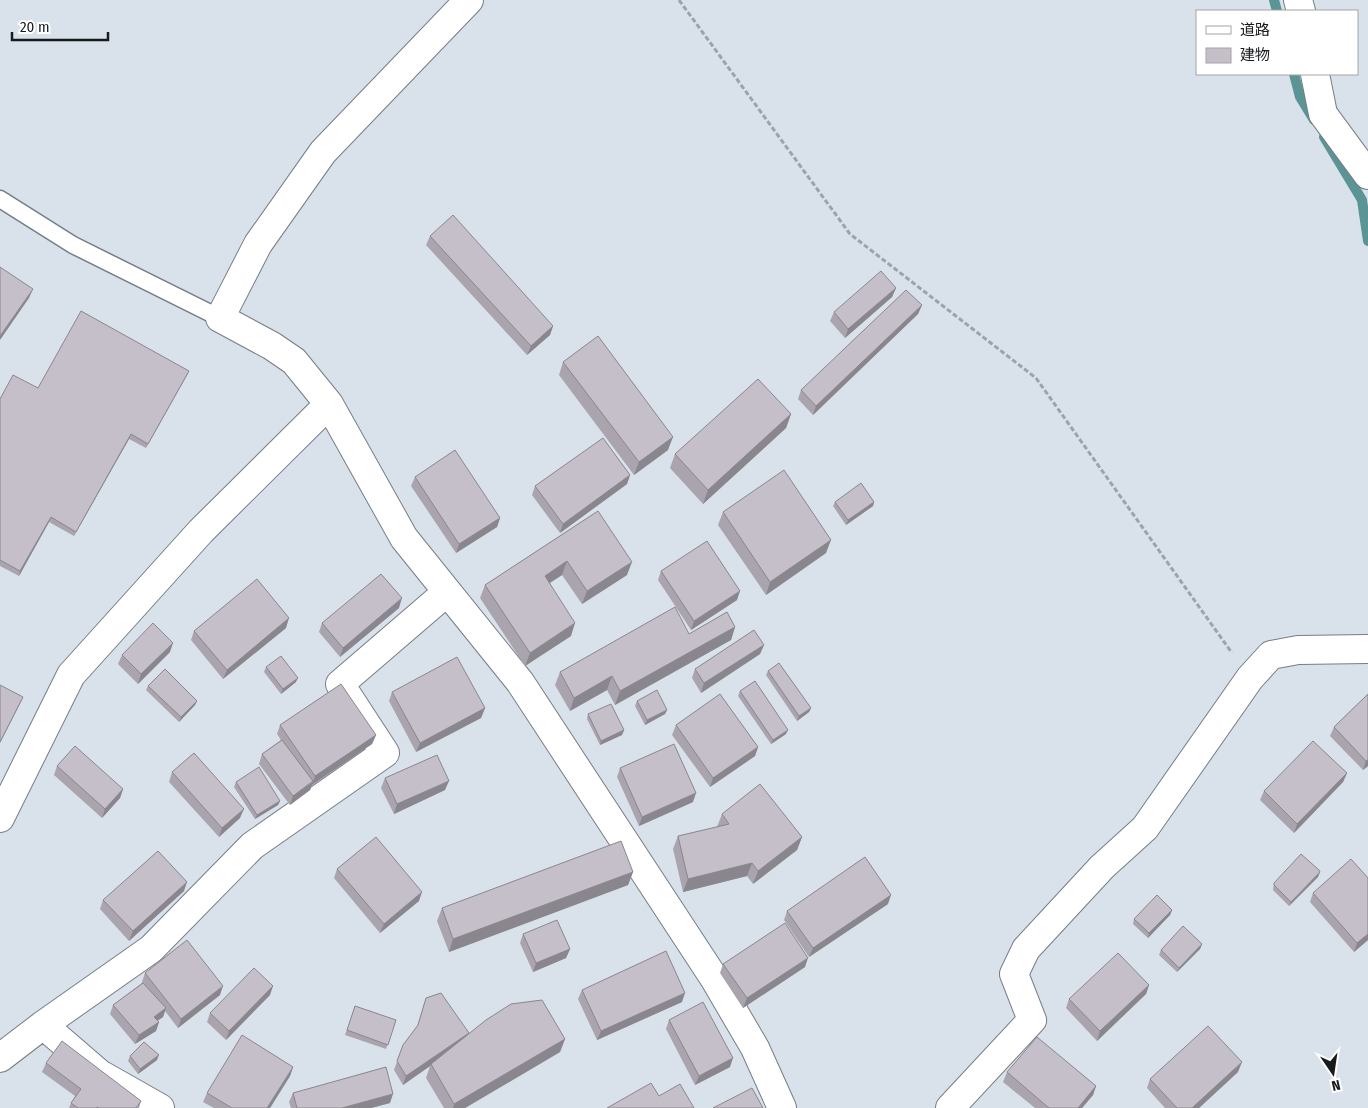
<svg xmlns="http://www.w3.org/2000/svg" width="1368" height="1108" viewBox="0 0 1368 1108" font-family="'Fira Sans Condensed','Noto Sans JP',sans-serif">
<style>
.lines{fill:none;stroke-linecap:round;stroke-linejoin:round}
.stream{stroke:#5b9495;stroke-width:10}
.lane-casing{stroke:#767d86;stroke-width:19}
.street-casing{stroke:#767d86;stroke-width:30}
.path{stroke:#9ca3aa;stroke-width:3;stroke-dasharray:5 2.5;stroke-linecap:butt}
.lane{stroke:#fff;stroke-width:16}
.street{stroke:#fff;stroke-width:28}
.wall{fill:#a9a4ad}
.shaded-wall{fill:#8a868d}
.building{fill:#c5bfc9;stroke:#8a868d}
</style>
<rect width="100%" height="100%" fill="#d9e2eb"/>
<g class="lines">
<!-- stream -->
<path class="stream" d="M1274,0L1277,11
M1294,74L1300,97L1314,120
M1324,137L1362,200L1368,241"/>
<defs>
<path id="lane" d="M0,199L73,245L220,318"/>
<path id="street" d="M469,0L323,152L258,244L220,318L272,346L294,361L329,404L404,538L520,682L714,978L755,1048L782,1108
M1298,0L1301,11
M1315,74L1323,114L1368,175
M0,818L71,675L201,531L329,404
M0,1058L43,1025
M160,1108L100,1074L43,1025L151,949L252,846L385,753L340,684L447,592
M950,1108L1032,1020L1014,974L1026,949L1102,867L1145,828L1250,678L1271,655L1298,650L1368,649"/>
</defs>
<!-- lane casing -->
<use href="#lane" class="lane-casing"/>
<!-- street casing -->
<use href="#street" class="street-casing"/>
<!-- path -->
<path class="path" d="M679,0L850,234L1036,378L1232,653"/>
<!-- lane -->
<use href="#lane" class="lane"/>
<!-- street -->
<use href="#street" class="street"/>
</g>
<!-- wall -->
<path class="wall" d="M430,236L553,326L550,335L527,355L426,245Z
M896,288L892,297L845,338L830,321L834,312Z
M922,305L918,314L813,415L798,399L801,390Z
M563,362L668,450L634,475L559,375Z
M189,371L187,375L146,448L129,439L74,536L49,522L19,576L0,566V399L38,388Z
M791,414L786,428L703,504L670,468L675,454Z
M630,475L627,484L560,533L532,495L535,486Z
M415,477L500,518L497,527L456,553L411,486Z
M835,502H874L873,506L846,525L833,506Z
M598,511L627,575L582,604L562,575L550,583L571,636L525,666L480,598L485,585Z
M723,512L826,553L766,595L718,525Z
M661,571L737,600L691,630L658,580Z
M399,608L340,657L319,632L322,623Z
M735,627L731,640L615,705L607,690L570,711L555,685L560,672L689,634Z
M286,628L223,679L191,640L194,631Z
M764,645L760,654L701,693L692,678L695,669Z
M170,652L138,684L118,664L122,655Z
M266,667L296,682L281,694L264,672Z
M768,671L811,708L809,712L797,721L766,675Z
M148,686L197,701L195,705L179,722L146,690Z
M740,691L786,734L771,744L738,696Z
M392,692L485,708L481,718L416,752L389,701Z
M1368,694V766L1363,770L1330,736L1334,727Z
M637,701L667,710L665,714L645,725L635,706Z
M588,714L624,730L622,735L600,745L587,719Z
M280,725L376,735L372,744L312,785L310,790L290,805L259,764L262,754L281,740L277,734Z
M676,725L758,747L755,756L710,787L672,735Z
M57,766L123,789L120,798L102,818L54,775Z
M620,768L693,802L639,826L617,777Z
M172,772L240,818L219,837L169,782Z
M1347,773L1343,782L1294,833L1260,800L1264,791Z
M385,778L445,790L394,814L381,788Z
M236,782L280,801L278,805L255,819L234,787Z
M722,814L802,837L797,850L753,884L747,876L683,892L673,849L678,836L717,827Z
M337,869L419,901L380,933L334,878Z
M633,872L628,885L449,952L437,921L442,908Z
M1318,877L1289,906L1273,890L1274,883Z
M1368,878V940L1354,952L1310,902L1313,893Z
M184,891L129,941L100,909L103,900Z
M888,904L809,957L784,920L787,911Z
M1172,910L1170,915L1148,938L1133,924L1134,919Z
M523,934L570,949L566,958L533,972L520,943Z
M1202,944L1200,949L1177,972L1159,955L1161,950Z
M723,964L805,967L743,1008L720,973Z
M145,973L220,995L178,1028L165,1011L163,1017L157,1021L159,1022L156,1031L135,1044L110,1014L113,1005L142,983V982Z
M1149,985L1146,994L1097,1041L1066,1008L1069,999Z
M582,990L682,1002L597,1040L578,999Z
M270,995L226,1040L207,1022L210,1013Z
M426,998L468,1035L565,1039L560,1052L465,1108H444L426,1078L430,1066L403,1085L394,1070L403,1045L417,1027Z
M355,1006L396,1020L386,1049L345,1035Z
M669,1020L730,1067L695,1085L666,1029Z
M130,1056L157,1060L138,1074L128,1061Z
M46,1063L141,1101L139,1108H69L71,1103L75,1096L42,1072Z
M293,1067L290,1076L270,1108H214L203,1102L207,1093Z
M1007,1072L1096,1086L1093,1095L1082,1108H1035L1003,1082Z
M1238,1072L1199,1108H1165L1147,1088L1150,1079Z
M293,1093L390,1103L371,1108H291L289,1102Z"/>
<!-- shaded-wall -->
<path class="shaded-wall" d="M896,288L892,297L845,338L848,329Z
M33,289L29,298L0,340V336Z
M922,305L918,314L813,415L816,406Z
M553,326L550,335L527,355L531,346Z
M189,371L187,375L146,448L148,444Z
M791,414L786,428L703,504L708,490Z
M131,434L129,439L74,536L76,532Z
M673,437L668,450L634,475L639,462Z
M630,475L627,484L560,533L563,524Z
M874,502L873,506L846,525L848,520Z
M51,517L49,522L19,576L20,571Z
M500,518L497,527L456,553L459,544Z
M831,540L826,553L766,595L770,582Z
M567,561L562,575L540,589L545,576Z
M632,562L627,575L582,604L587,591Z
M740,591L737,600L691,630L694,621Z
M402,598L399,608L340,657L343,648Z
M289,618L286,628L223,679L227,670Z
M575,623L571,636L525,666L530,653Z
M735,627L731,640L615,705L620,691Z
M173,643L170,652L138,684L141,674Z
M764,645L760,654L701,693L704,683Z
M612,676L607,690L570,711L574,698Z
M298,678L296,682L281,694L283,689Z
M23,697L21,702L0,743V742Z
M197,701L195,705L179,722L181,717Z
M485,708L481,718L416,752L420,743Z
M811,708L809,712L797,721L799,716Z
M667,710L665,714L645,725L647,720Z
M624,730L622,735L600,745L601,741Z
M788,730L786,734L771,744L773,740Z
M376,735L372,744L312,785L310,790L290,805L293,796L313,782L315,776Z
M758,747L755,756L710,787L713,778Z
M1368,760V766L1363,770L1366,761Z
M1347,773L1343,782L1294,833L1297,824Z
M449,781L445,790L394,814L397,804Z
M123,789L120,798L102,818L105,809Z
M696,793L693,802L639,826L642,817Z
M280,801L278,805L255,819L257,815Z
M244,809L240,818L219,837L222,828Z
M802,837L797,850L753,884L758,871Z
M752,863L747,876L683,892L688,879Z
M633,872L628,885L449,952L453,939Z
M1320,872L1318,877L1289,906L1291,902Z
M187,882L184,891L129,941L133,931Z
M422,892L419,901L380,933L384,924Z
M891,895L888,904L809,957L813,948Z
M1172,910L1170,915L1148,938L1149,933Z
M1368,934V940L1354,952L1357,943Z
M1202,944L1200,949L1177,972L1179,968Z
M570,949L566,958L533,972L536,963Z
M808,958L805,967L743,1008L747,998Z
M1149,985L1146,994L1097,1041L1100,1031Z
M223,986L220,995L178,1028L181,1019Z
M273,986L270,995L226,1040L229,1031Z
M685,993L682,1002L597,1040L601,1031Z
M166,1008L163,1017L150,1026L154,1017Z
M159,1022L156,1031L135,1044L139,1035Z
M469,1033L465,1042L431,1064L430,1066L403,1085L406,1076Z
M565,1039L560,1052L465,1108H453L454,1104Z
M159,1055L157,1060L138,1074L140,1069Z
M733,1058L730,1067L695,1085L699,1076Z
M1242,1062L1238,1072L1199,1108H1192Z
M293,1067L290,1076L270,1108H267Z
M1096,1086L1093,1095L1082,1108H1078Z
M393,1094L390,1103L371,1108H342Z"/>
<!-- building -->
<path class="building" d="M453,215L553,326L531,346L430,236Z
M0,267L33,289L0,336Z
M881,271L896,288L848,329L834,312Z
M906,290L922,305L816,406L801,390Z
M81,311L189,371L148,444L131,434L76,532L51,517L20,571L0,560V399L13,375L38,388Z
M598,336L673,437L639,462L563,362Z
M758,379L791,414L708,490L675,454Z
M603,438L630,475L563,524L535,486Z
M455,450L500,518L459,544L415,477Z
M784,470L831,540L770,582L723,512Z
M861,483L874,502L848,520L835,502Z
M598,511L632,562L587,591L567,561L545,576L575,623L530,653L485,585Z
M707,541L740,591L694,621L661,571Z
M381,574L402,598L343,648L322,623Z
M257,579L289,618L227,670L194,631Z
M675,607L689,634L727,612L735,627L620,691L612,676L574,698L560,672Z
M153,623L173,643L141,674L122,655Z
M754,630L764,645L704,683L695,669Z
M281,656L298,678L283,689L266,667Z
M457,657L485,708L420,743L392,692Z
M779,663L811,708L799,716L768,671Z
M165,669L197,701L181,717L148,686Z
M755,681L788,730L773,740L740,691Z
M341,684L376,735L315,776L280,725Z
M0,685L23,697L0,742Z
M657,690L667,710L647,720L637,701Z
M720,694L758,747L713,778L676,725Z
M1368,694V760L1366,761L1334,727Z
M611,704L624,730L601,741L588,714Z
M282,740L313,781L293,796L262,754Z
M1313,741L1347,773L1297,824L1264,791Z
M674,744L696,793L642,817L620,768Z
M75,746L123,789L105,809L57,766Z
M194,753L244,809L222,828L172,772Z
M437,755L449,781L397,804L385,778Z
M259,767L280,801L257,815L236,782Z
M760,784L802,837L758,871L752,863L688,879L678,836L729,824L722,814Z
M376,837L422,892L384,924L337,869Z
M621,841L633,872L453,939L442,908Z
M158,851L187,882L133,931L103,900Z
M1301,854L1319,870L1320,872L1291,902L1274,885V883Z
M865,857L891,895L813,948L787,911Z
M1351,859L1368,878V934L1357,943L1313,893Z
M1157,895L1172,910L1149,933L1134,919Z
M557,920L570,949L536,963L523,934Z
M785,923L808,958L747,998L723,964Z
M1183,926L1202,944L1179,968L1161,950Z
M187,940L223,986L181,1019L145,973Z
M666,951L685,993L601,1031L582,990Z
M1118,953L1149,985L1100,1031L1069,999Z
M254,968L273,986L229,1031L210,1013Z
M143,983L166,1008L154,1017L159,1022L139,1035L113,1005Z
M441,993L469,1033L406,1076L397,1061L403,1045L418,1025L426,998Z
M542,1000L565,1039L454,1104L431,1064L486,1020L511,1004Z
M703,1002L733,1058L699,1076L669,1020Z
M355,1006L396,1020L388,1045L347,1030Z
M1208,1026L1242,1062L1192,1108H1177L1150,1079Z
M242,1035L293,1067L267,1108H232L207,1093Z
M1037,1037L1096,1086L1078,1108H1049L1007,1072Z
M62,1041L141,1101L136,1108H99L97,1107V1108H78L71,1103L81,1089L46,1063Z
M144,1042L159,1055L140,1069L130,1056Z
M386,1067L393,1094L342,1108H297L293,1093Z
M651,1083L659,1096L680,1084L694,1108H607Z
M752,1088L763,1108H713Z"/>
<!-- legend -->
<rect x="1196" y="10" width="162" height="65" fill="#ffffff" stroke="#a3a4a5"/>
<rect x="1206" y="26" width="25" height="8" fill="#ffffff" stroke="#a3a4a5"/>
<text x="1240" y="35" font-size="15" fill="#181b1e">道路</text>
<rect x="1206" y="48" width="25" height="15" fill="#c5bfc9" stroke="#a3a4a5"/>
<text x="1240" y="60" font-size="15" fill="#181b1e">建物</text>
<!-- north arrow -->
<g transform="translate(1333 1073) rotate(167)" stroke="#ffffff" stroke-width="4" paint-order="stroke">
<path d="M0-4L9 19L0 12L-9 19Z" fill="#181b1e"/>
<text y="-8" font-size="14" font-weight="bold" text-anchor="middle" fill="#181b1e">N</text>
</g>
<!-- scale -->
<path d="M12 32v8h96v-8" fill="none" stroke="#181b1e" stroke-width="2.5"/>
<text x="20" y="32" font-size="15" fill="#181b1e" stroke="#ffffff" stroke-width="4" paint-order="stroke">20 m</text>
</svg>
